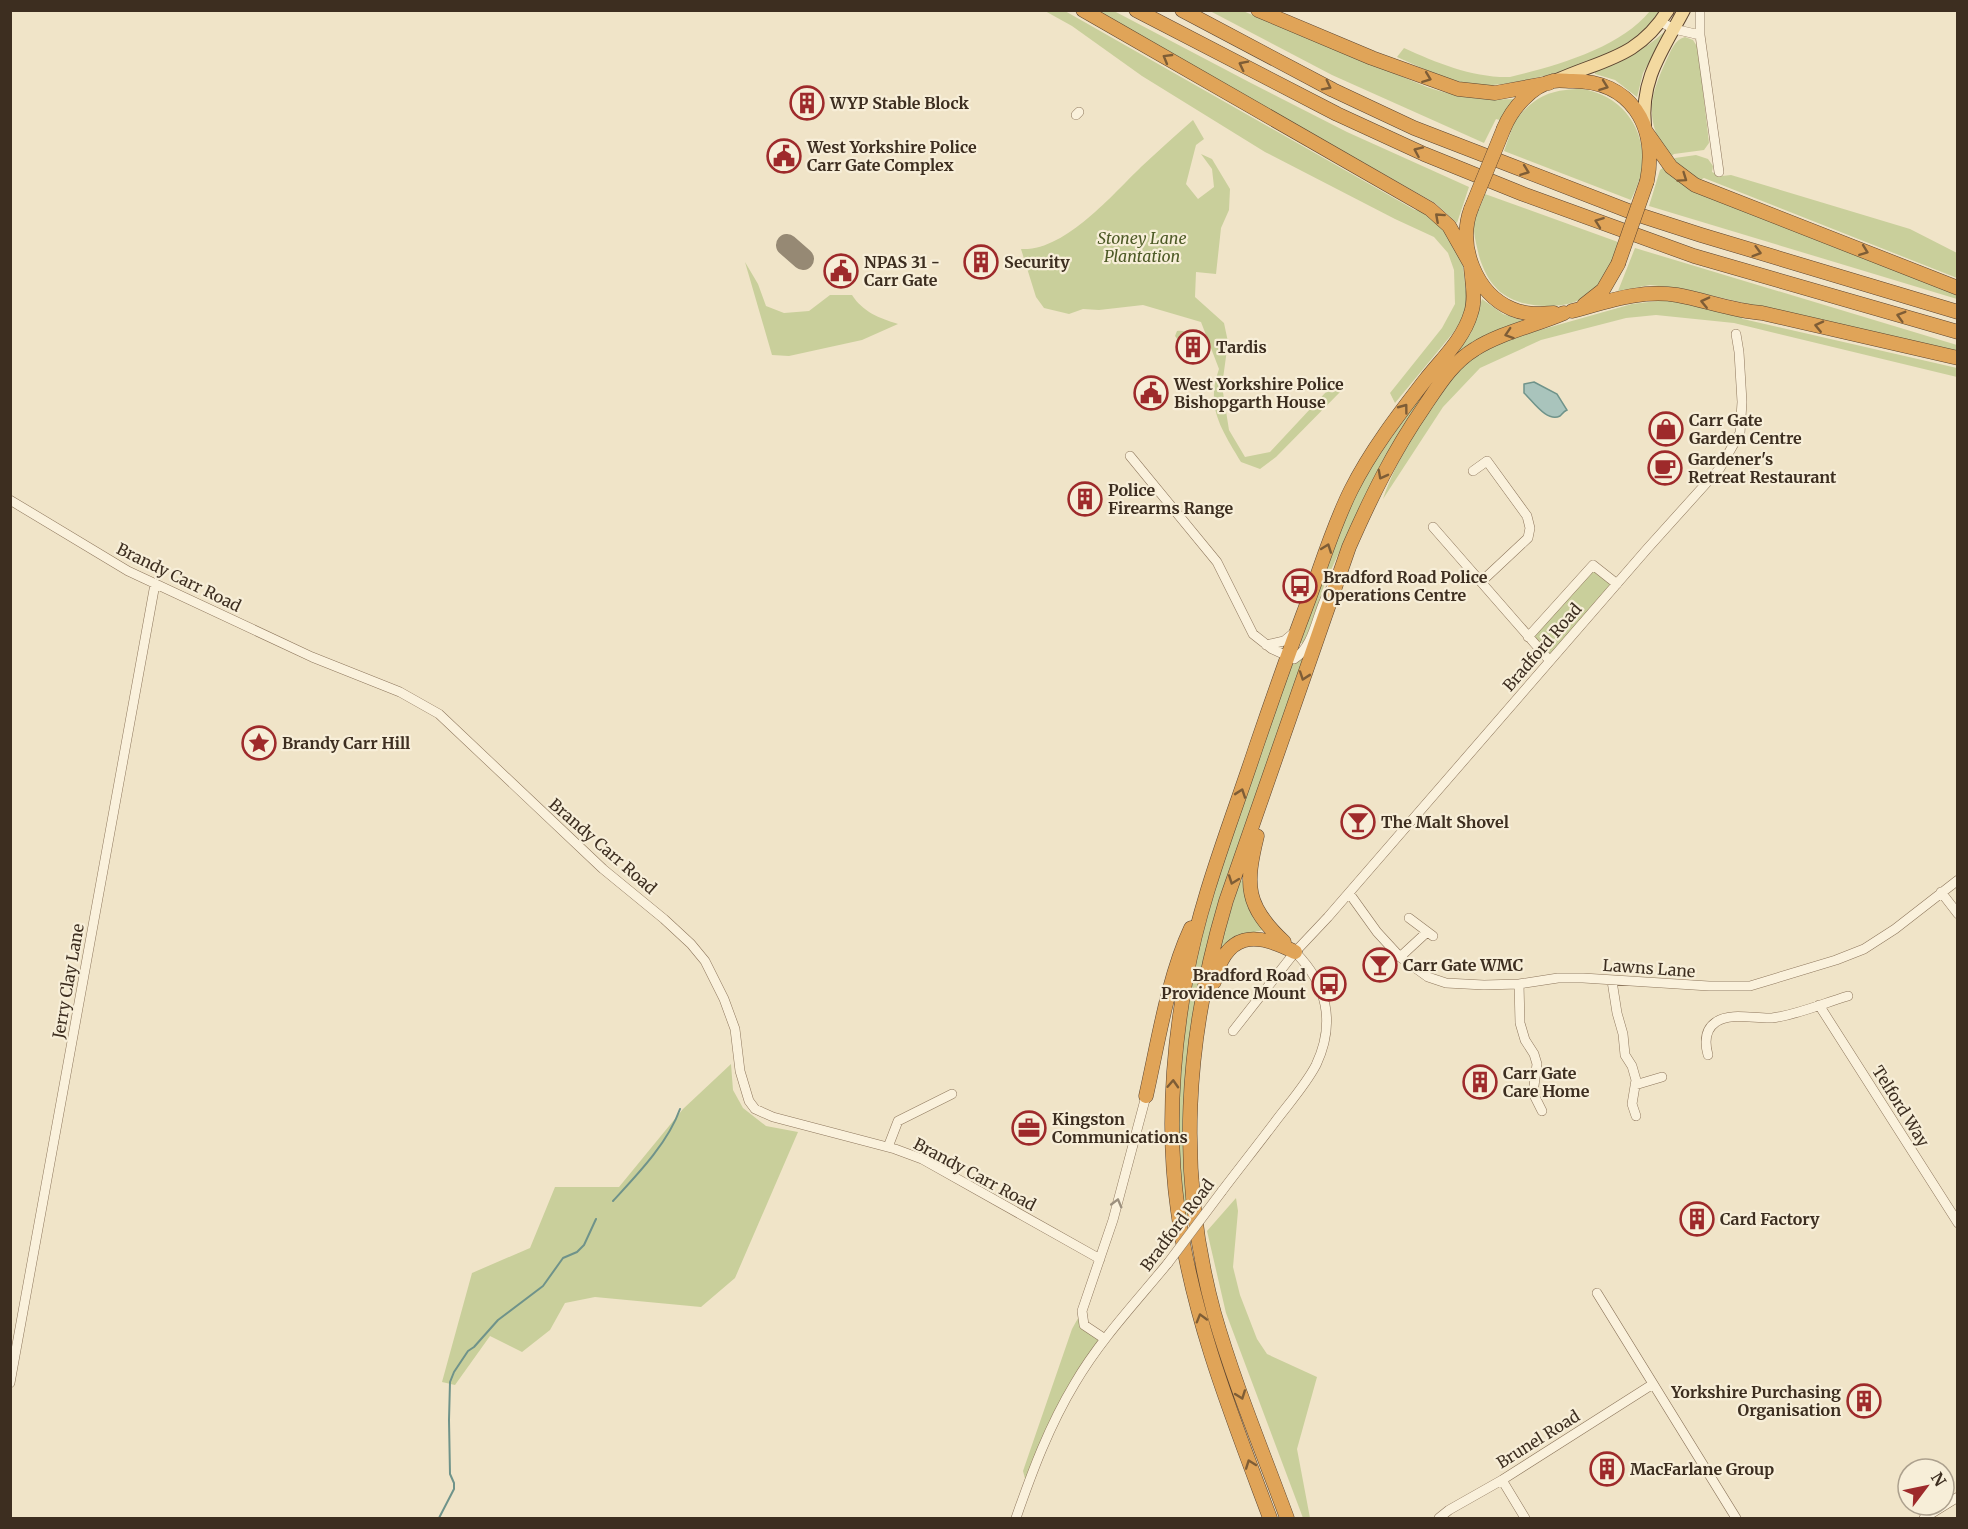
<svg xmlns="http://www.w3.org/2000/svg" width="1968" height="1529" viewBox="0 0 1968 1529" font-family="Merriweather,serif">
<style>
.green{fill:#c9cf9b}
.water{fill:#a9c4bc;stroke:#6f938a;stroke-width:1.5}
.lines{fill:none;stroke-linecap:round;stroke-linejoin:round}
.stream{stroke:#6f938a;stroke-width:2}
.taxiway{stroke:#968974;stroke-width:22}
.minor-casing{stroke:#8d765c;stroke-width:10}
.major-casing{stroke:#5b4430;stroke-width:14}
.highway-casing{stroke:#5b4430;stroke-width:15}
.minor{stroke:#faf1dc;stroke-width:9}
.major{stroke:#f3d9a0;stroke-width:12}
.highway{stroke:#e0a458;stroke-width:14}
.minor-bridge-casing{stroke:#8d765c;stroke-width:10;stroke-linecap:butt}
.highway-bridge-casing{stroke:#5b4430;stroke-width:15;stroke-linecap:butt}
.minor-bridge{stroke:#faf1dc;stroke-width:9}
.highway-bridge{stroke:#e0a458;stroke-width:14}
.oneway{stroke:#7e5d36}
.oneway2{stroke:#9c907e}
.labels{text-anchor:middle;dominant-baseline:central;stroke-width:4.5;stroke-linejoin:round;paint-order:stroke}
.poi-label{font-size:16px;font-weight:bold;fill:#3d2e20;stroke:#f7eed8;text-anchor:start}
.park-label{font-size:16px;font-style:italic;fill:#4d5a26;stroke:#f7eed8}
.street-label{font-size:16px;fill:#3d2e20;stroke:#f7eed8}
</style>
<rect width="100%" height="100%" fill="#f0e4c8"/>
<!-- green -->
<path class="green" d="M1045,11H1065L1415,210L1423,209L1442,224L1459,255L1463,266L1467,301L1462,319L1453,333L1395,403L1390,393L1442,328L1455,304L1454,270L1448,253L1434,237L1395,219L1265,152L1142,76L1072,26Z
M1093,11H1114L1249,82L1347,132L1469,187L1457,223L1435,203Z
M1210,11H1243L1427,87C1457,97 1482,101 1514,99L1500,120L1496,119L1484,143L1332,75Z
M1650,11H1662C1654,20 1645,34 1634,42C1604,62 1512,89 1475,85C1448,81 1422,68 1397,57L1404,48C1437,63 1473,78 1510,77C1556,66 1620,48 1650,11Z
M1663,33L1665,34L1643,73L1637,97L1615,80L1595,74V70C1620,62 1643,51 1663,33Z
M1685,37L1693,40L1698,48L1709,143L1704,150L1674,154L1669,158C1645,120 1648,100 1666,61C1671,51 1674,40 1685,37Z
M1582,89C1622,95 1647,129 1642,170C1640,180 1635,191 1631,200L1504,151L1513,126L1512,125C1532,98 1548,89 1582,89Z
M1193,120L1204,139L1196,145L1186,184L1198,199L1214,187L1212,169L1201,154L1212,159L1230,189L1229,210L1221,228L1216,274L1196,272L1195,297L1224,323L1228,342L1222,386L1229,430L1245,457L1270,452L1326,392L1344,388L1276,457L1260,469L1241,462C1222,430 1205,407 1219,369L1201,322L1143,305L1099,310L1083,309L1069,314L1044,308L1036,297L1021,249C1064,252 1112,195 1141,167C1158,151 1175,136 1193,120Z
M1696,155L1708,159L1713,166L1712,172L1722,176L1731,175L1910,229L1957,253V278L1704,178L1698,181L1672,161L1675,158Z
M1664,167L1672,176L1688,187L1957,293V299L1649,206L1660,170Z
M1485,194L1618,242C1613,258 1608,275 1597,287C1583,302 1566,306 1547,306C1510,305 1490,292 1479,256C1477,246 1473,234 1474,224C1476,214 1482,204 1485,194Z
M1635,248L1957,345V353L1684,289L1650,285L1618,291Z
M745,262L758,284L766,306L784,313L809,311L830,295H852C863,312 879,318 898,324L862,340L789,356L772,355Z
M1482,299L1503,314L1524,321L1499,331L1416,407L1396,439L1364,498L1325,583L1304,645L1299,641L1343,518L1370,468L1415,404L1471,333Z
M1666,300C1687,302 1728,305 1743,319L1957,368V377L1734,323L1656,315L1626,318L1541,340L1480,368L1443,407L1383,499C1398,455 1423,420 1450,382V380L1471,358L1504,340L1632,304Z
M1177,331C1187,329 1193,337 1199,344L1197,351L1191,354L1186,351L1185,341L1178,340L1175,336Z
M1593,565L1617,584L1550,661L1528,637Z
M1304,658L1191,1027C1183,1091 1182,1150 1188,1214L1183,1218L1179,1164L1178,1069L1196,959L1220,871L1292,663Z
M1240,880L1244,881L1263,930L1243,935L1222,950H1219Z
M731,1064L733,1090L743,1108L766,1126L798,1132L735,1278L701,1307L595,1297L565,1303L550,1330L522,1352L490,1336L455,1385L442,1382L472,1273L530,1248L555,1187H619L683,1109Z
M1236,1198L1238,1211L1233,1267L1240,1295L1257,1339L1267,1354L1317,1377L1297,1449L1310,1518H1303L1226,1313L1207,1231Z
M1082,1311V1319L1105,1339L1091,1358L1027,1486L1023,1471L1072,1329Z"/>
<!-- water -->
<path class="water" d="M1534,382L1557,394L1567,410C1564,411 1562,414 1560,416C1547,423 1532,400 1524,393V384Z"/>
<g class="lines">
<!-- stream -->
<path class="stream" d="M613,1201C637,1175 668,1143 680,1109
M439,1518L454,1489V1483L450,1474L449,1420L450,1382L454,1372L468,1351L474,1347L498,1320L543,1286L563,1258L577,1252L584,1245L596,1219"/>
<!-- taxiway -->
<path class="taxiway" d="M787,245L803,259"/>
<defs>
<path id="minor" d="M1700,10V35L1719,172
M1661,22L1674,29L1700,35
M1076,115L1079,112
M1130,456L1217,562L1253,634L1272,649L1294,659C1317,644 1316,609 1331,588
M1473,471L1487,461L1527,516L1530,528L1528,538L1481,582
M10,500L128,571L312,657L400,692L439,714L603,869L664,919L691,944L705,961L724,999L735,1029L740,1071L749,1101L755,1109L773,1117L895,1149L922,1159L1100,1259
M1433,527L1550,661
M1528,637L1593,565L1617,584
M1266,645L1284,641L1296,631
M1941,892L1958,914
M1349,893L1377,932L1400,957L1428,977L1446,983L1484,985L1519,984L1558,978H1583L1709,986H1750L1836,960L1864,949L1895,929L1958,880
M1409,918L1433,936
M1400,957L1426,933
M1612,981L1617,1013L1623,1034L1625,1055L1632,1066L1636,1080L1632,1104L1636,1116
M1519,984L1520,1023L1525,1040L1534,1054L1537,1064L1533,1093L1542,1111
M1819,1005L1958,1223
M1233,1031L1295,952L1328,917L1647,549L1720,468L1740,433L1742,402L1739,352L1736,334
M1708,1055C1705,1044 1704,1030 1716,1022C1730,1012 1755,1019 1772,1018C1797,1015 1824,1003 1848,996
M1635,1085L1662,1077
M888,1147L898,1121L952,1094
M1222,1191C1241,1166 1260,1142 1278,1118C1291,1101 1306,1084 1316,1065C1336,1023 1327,984 1295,952
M1597,1293L1736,1518
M1105,1339L1084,1325L1082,1311L1113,1220L1146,1096
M10,1383L155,584
M1502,1480L1525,1518
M1016,1518C1032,1472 1049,1426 1075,1383C1100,1340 1136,1302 1168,1263
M1439,1518L1449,1510L1502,1480L1653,1384
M1924,1518L1958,1497"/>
<path id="major" d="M1557,80C1604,59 1638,58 1668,10
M1645,126C1640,79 1663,50 1684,10"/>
<path id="highway" d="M1083,10L1430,209L1449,226L1471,265
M1136,10L1337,114L1424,154L1523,194L1694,256L1958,332
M1182,10L1333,90L1414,128L1515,167L1639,215L1701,235L1958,312
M1258,10L1372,58L1458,89L1495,93L1549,83
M1504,128C1512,109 1531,86 1553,81C1559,80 1566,81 1571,81C1631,80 1658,126 1647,181
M1647,133L1671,167L1695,185L1958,288
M1471,209C1457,246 1476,294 1512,309C1526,315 1540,314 1554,313
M1584,305L1603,290L1618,264
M1572,311C1606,302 1641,289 1677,295C1705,300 1733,311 1762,313L1958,358
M1257,836C1245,885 1245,906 1284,942
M1214,982C1226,932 1255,931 1295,952
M1146,1096C1158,1043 1168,977 1191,928
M1270,1518C1233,1419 1192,1317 1178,1211C1167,1134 1172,1055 1186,978C1200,899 1231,823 1256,747C1273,697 1291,646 1310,596C1323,560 1334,524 1351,490C1371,450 1399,414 1426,379C1442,359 1464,338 1471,313C1476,299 1472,281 1471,267
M1287,1518C1262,1450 1234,1383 1214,1313C1176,1173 1185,1039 1226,901L1349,547C1371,497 1393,452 1424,407C1439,385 1452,363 1475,349C1500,333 1536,325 1564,313"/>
</defs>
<!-- minor casing -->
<use href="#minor" class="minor-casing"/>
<!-- major casing -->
<use href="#major" class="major-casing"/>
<!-- highway casing -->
<use href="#highway" class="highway-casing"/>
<!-- minor -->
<use href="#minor" class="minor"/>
<!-- major -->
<use href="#major" class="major"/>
<!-- highway -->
<use href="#highway" class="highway"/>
<defs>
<path id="minor-bridge" d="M1168,1263L1222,1191"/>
<path id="highway-bridge" d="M1471,209L1504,128
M1618,264L1647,181"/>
</defs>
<!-- minor-bridge casing -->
<use href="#minor-bridge" class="minor-bridge-casing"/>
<!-- highway-bridge casing -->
<use href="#highway-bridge" class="highway-bridge-casing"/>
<!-- minor-bridge -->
<use href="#minor-bridge" class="minor-bridge"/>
<!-- highway-bridge -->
<use href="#highway-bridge" class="highway-bridge"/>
</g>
<!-- one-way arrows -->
<defs><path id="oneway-chevron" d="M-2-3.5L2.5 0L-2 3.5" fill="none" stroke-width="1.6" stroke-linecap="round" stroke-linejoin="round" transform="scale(1.5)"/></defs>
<g class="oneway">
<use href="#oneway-chevron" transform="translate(1167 58) rotate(-150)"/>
<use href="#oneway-chevron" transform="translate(1243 65) rotate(-153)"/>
<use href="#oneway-chevron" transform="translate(1427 78) rotate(21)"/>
<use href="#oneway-chevron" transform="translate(1327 86) rotate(27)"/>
<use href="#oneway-chevron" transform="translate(1604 86) rotate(20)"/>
<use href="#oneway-chevron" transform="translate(1418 151) rotate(-156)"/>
<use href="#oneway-chevron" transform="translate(1525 171) rotate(21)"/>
<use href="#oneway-chevron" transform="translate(1683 178) rotate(35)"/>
<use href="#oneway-chevron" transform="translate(1439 217) rotate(-138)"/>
<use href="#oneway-chevron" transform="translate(1599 222) rotate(-160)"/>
<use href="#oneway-chevron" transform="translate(1864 251) rotate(21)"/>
<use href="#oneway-chevron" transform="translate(1757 252) rotate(16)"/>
<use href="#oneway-chevron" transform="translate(1705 302) rotate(-167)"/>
<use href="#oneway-chevron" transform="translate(1901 316) rotate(-164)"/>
<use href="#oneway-chevron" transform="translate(1819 326) rotate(-167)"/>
<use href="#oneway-chevron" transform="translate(1509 334) rotate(162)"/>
<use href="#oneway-chevron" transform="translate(1404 408) rotate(-53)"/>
<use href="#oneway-chevron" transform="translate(1382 475) rotate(118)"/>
<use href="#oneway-chevron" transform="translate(1327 548) rotate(-70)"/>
<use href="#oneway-chevron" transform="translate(1304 676) rotate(109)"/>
<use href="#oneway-chevron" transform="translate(1241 793) rotate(-71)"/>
<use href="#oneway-chevron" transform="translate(1233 880) rotate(110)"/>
<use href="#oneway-chevron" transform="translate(1173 1084) rotate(-87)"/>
<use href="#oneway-chevron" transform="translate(1201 1318) rotate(-106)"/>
<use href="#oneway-chevron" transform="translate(1241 1395) rotate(70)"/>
<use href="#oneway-chevron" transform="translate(1250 1464) rotate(-110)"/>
</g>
<use class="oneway2" href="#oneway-chevron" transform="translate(1117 1203) rotate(-75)"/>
<!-- icons -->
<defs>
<symbol id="building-ring" viewBox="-11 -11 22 22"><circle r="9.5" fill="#f7eed8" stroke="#9e2a2b" stroke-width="1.5"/><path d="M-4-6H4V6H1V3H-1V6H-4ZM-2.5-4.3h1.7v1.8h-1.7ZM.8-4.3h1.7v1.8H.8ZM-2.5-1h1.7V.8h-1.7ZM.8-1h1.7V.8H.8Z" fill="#9e2a2b"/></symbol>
<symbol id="civic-ring" viewBox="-11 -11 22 22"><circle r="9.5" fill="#f7eed8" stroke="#9e2a2b" stroke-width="1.5"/><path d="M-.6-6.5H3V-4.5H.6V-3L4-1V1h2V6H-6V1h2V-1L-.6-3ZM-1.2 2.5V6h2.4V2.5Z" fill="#9e2a2b"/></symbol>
<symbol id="shop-ring" viewBox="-11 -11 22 22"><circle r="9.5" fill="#f7eed8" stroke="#9e2a2b" stroke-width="1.5"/><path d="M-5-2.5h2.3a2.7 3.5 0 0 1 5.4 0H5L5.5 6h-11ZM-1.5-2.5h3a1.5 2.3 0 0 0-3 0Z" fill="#9e2a2b"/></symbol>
<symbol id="cafe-ring" viewBox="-11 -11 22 22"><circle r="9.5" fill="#f7eed8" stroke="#9e2a2b" stroke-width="1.5"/><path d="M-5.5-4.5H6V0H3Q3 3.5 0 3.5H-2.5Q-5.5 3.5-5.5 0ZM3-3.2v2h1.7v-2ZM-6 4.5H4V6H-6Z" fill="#9e2a2b"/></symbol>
<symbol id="bus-ring" viewBox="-11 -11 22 22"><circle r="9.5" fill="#f7eed8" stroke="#9e2a2b" stroke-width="1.5"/><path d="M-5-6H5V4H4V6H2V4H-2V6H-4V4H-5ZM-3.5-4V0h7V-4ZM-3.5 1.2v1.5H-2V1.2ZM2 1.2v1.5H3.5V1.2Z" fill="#9e2a2b"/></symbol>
<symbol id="sight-ring" viewBox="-11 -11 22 22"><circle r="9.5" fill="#f7eed8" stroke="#9e2a2b" stroke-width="1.5"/><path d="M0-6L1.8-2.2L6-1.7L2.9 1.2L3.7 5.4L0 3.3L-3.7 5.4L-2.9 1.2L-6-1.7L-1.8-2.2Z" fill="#9e2a2b"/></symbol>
<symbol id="bar-ring" viewBox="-11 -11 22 22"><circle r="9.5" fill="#f7eed8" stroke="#9e2a2b" stroke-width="1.5"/><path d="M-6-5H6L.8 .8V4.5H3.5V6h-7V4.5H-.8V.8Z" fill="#9e2a2b"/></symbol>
<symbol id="office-ring" viewBox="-11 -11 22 22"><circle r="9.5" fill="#f7eed8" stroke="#9e2a2b" stroke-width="1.5"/><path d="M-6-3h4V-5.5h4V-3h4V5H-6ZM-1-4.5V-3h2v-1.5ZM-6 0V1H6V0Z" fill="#9e2a2b"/></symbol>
</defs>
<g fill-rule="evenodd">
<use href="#building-ring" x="788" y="84" width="38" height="38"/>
<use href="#civic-ring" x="765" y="137" width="38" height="38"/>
<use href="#building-ring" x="962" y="243" width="38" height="38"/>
<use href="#civic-ring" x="822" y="252" width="38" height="38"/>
<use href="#building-ring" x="1174" y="328" width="38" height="38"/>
<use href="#civic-ring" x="1132" y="374" width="38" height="38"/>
<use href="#shop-ring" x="1647" y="410" width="38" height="38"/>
<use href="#cafe-ring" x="1646" y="449" width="38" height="38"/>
<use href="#building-ring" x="1066" y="480" width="38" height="38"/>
<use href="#bus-ring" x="1281" y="567" width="38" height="38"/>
<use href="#sight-ring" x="240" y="724" width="38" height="38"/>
<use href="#bar-ring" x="1339" y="803" width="38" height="38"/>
<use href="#bar-ring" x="1361" y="946" width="38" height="38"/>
<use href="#bus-ring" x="1310" y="965" width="38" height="38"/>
<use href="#building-ring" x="1461" y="1063" width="38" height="38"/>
<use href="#office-ring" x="1010" y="1109" width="38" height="38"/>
<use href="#building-ring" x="1678" y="1200" width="38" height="38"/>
<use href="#building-ring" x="1845" y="1382" width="38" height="38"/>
<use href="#building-ring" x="1588" y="1450" width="38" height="38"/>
</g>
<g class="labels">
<!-- poi labels -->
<g class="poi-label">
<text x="830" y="103">WYP Stable Block</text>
<text x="807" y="147">West Yorkshire Police<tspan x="807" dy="18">Carr Gate Complex</tspan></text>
<text x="864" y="262">NPAS 31 -<tspan x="864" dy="18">Carr Gate</tspan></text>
<text x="1004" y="262">Security</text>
<text x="1216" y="347">Tardis</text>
<text x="1174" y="384">West Yorkshire Police<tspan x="1174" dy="18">Bishopgarth House</tspan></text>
<text x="1689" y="420">Carr Gate<tspan x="1689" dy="18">Garden Centre</tspan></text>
<text x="1688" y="459">Gardener's<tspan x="1688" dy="18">Retreat Restaurant</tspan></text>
<text x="1108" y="490">Police<tspan x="1108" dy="18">Firearms Range</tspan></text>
<text x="1323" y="577">Bradford Road Police<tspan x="1323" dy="18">Operations Centre</tspan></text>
<text x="282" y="743">Brandy Carr Hill</text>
<text x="1381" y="822">The Malt Shovel</text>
<text x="1403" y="965">Carr Gate WMC</text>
<text x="1306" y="975" text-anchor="end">Bradford Road<tspan x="1306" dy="18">Providence Mount</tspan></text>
<text x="1503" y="1073">Carr Gate<tspan x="1503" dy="18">Care Home</tspan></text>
<text x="1052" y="1119">Kingston<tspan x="1052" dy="18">Communications</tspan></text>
<text x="1720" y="1219">Card Factory</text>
<text x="1841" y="1392" text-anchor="end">Yorkshire Purchasing<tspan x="1841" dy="18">Organisation</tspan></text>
<text x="1630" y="1469">MacFarlane Group</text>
</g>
<!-- park labels -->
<g class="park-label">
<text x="1142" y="238">Stoney Lane<tspan x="1142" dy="18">Plantation</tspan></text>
</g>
<!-- street labels -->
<g class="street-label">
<text transform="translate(179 577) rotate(26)">Brandy Carr Road</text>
<text transform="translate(1542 647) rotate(-49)">Bradford Road</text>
<text transform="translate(603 846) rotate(41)">Brandy Carr Road</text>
<text transform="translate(1649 968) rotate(4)">Lawns Lane</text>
<text transform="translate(68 981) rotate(-80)">Jerry Clay Lane</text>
<text transform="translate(1901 1106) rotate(58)">Telford Way</text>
<text transform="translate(975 1174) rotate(28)">Brandy Carr Road</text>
<text transform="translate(1177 1225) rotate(-53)">Bradford Road</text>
<text transform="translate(1538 1439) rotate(-32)">Brunel Road</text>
</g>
</g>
<!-- border -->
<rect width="1968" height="1529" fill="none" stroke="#3d2e20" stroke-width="24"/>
<!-- north arrow -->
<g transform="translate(1926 1487) rotate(58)"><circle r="28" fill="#f7eed8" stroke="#ada18e" stroke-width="1.5"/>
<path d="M0-4.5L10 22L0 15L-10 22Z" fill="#9e2a2b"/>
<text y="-9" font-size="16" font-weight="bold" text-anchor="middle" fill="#3d2e20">N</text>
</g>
</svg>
